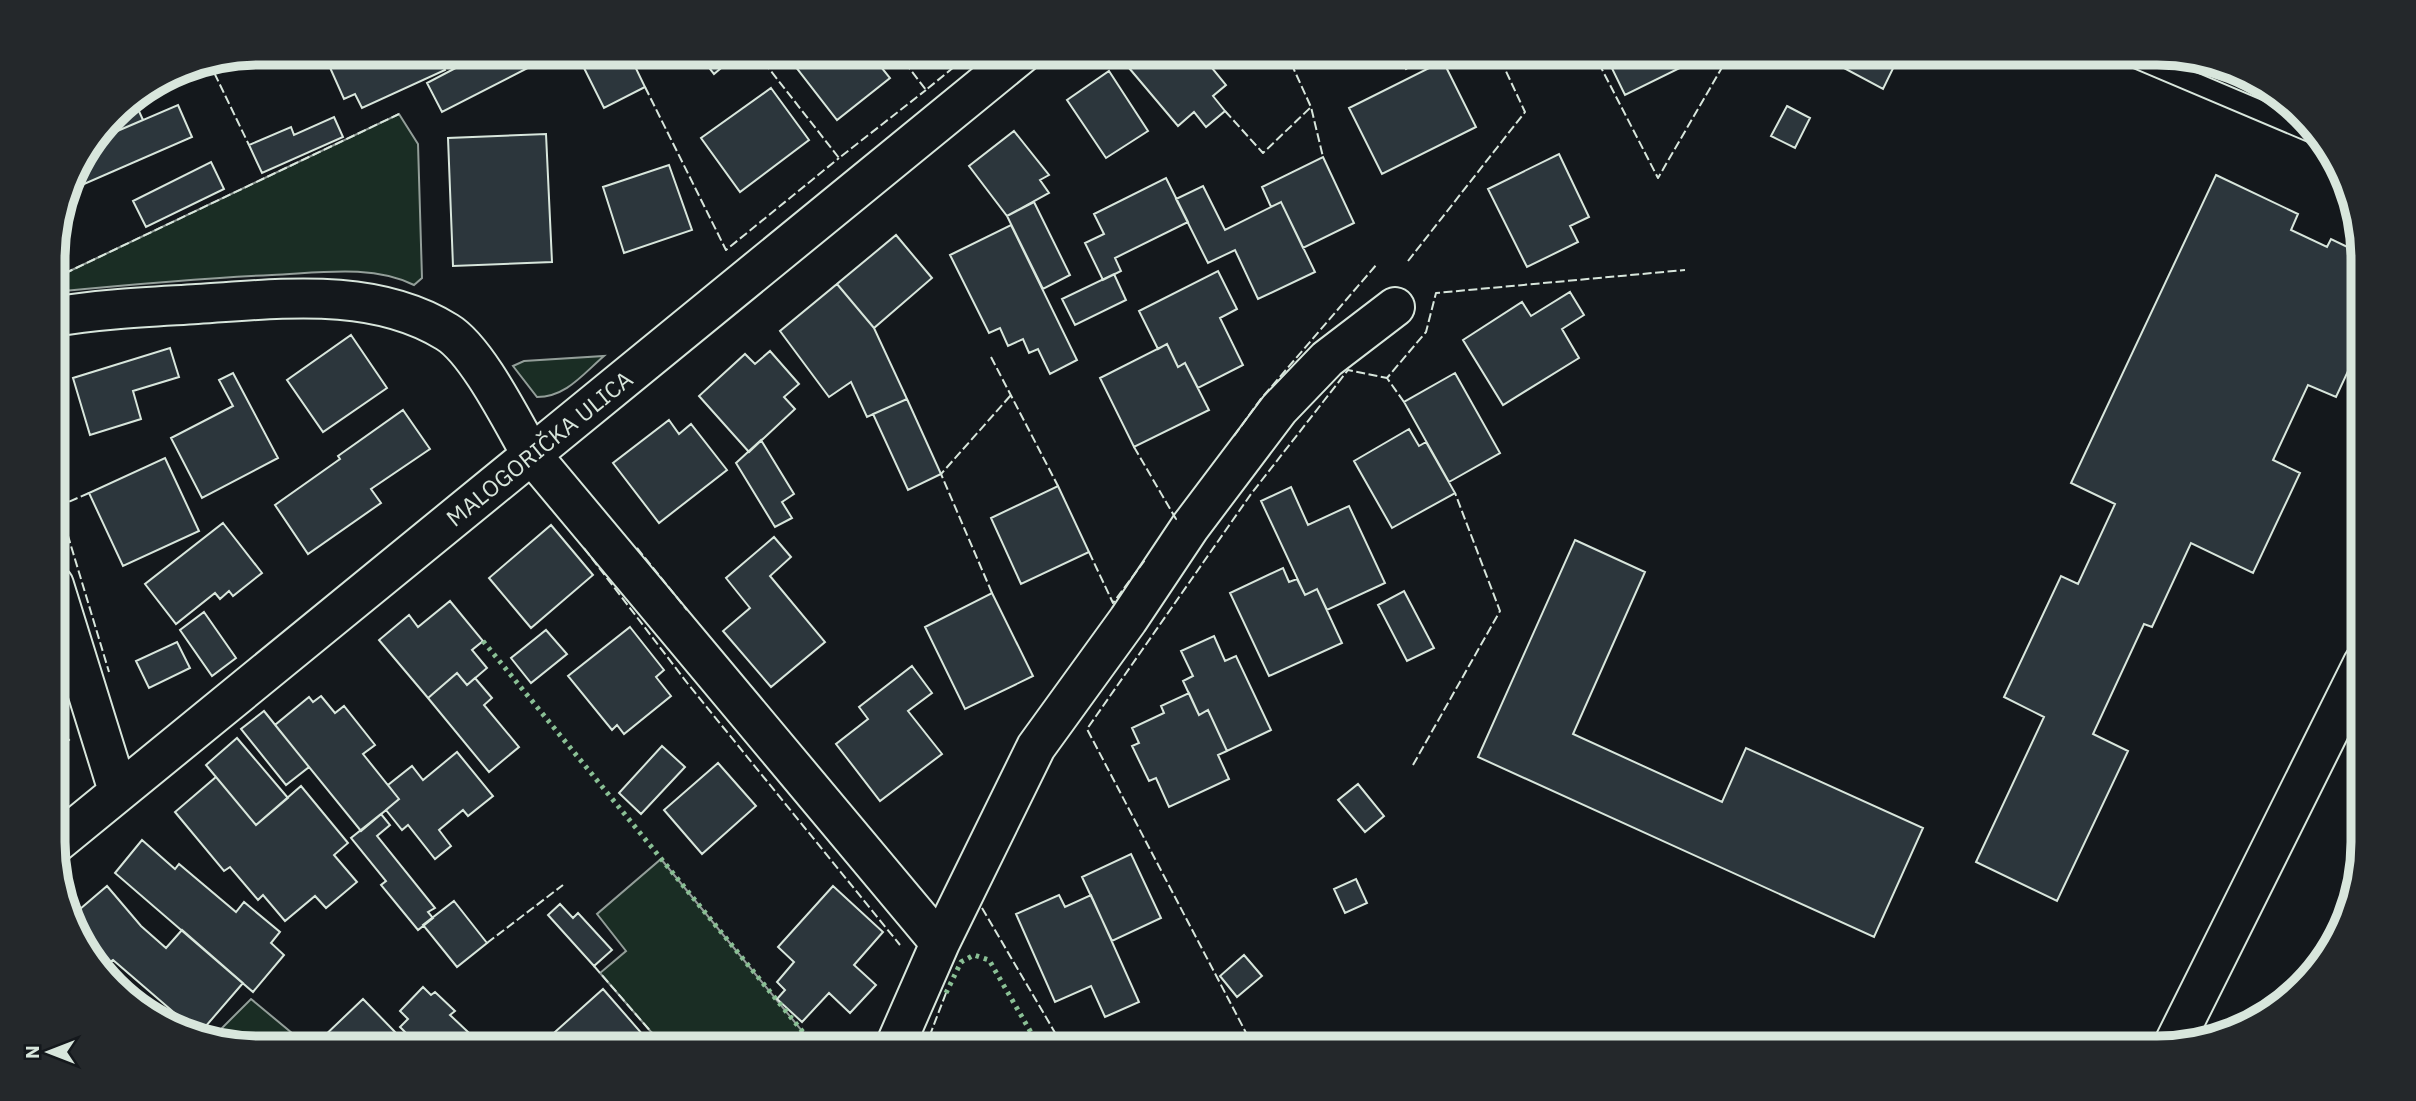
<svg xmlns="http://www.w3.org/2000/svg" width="2416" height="1101" viewBox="0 0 2416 1101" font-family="'IBM Plex Sans',sans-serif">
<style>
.green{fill:#1a2d24;stroke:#939e99;stroke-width:2}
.building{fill:#2c363c;stroke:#d8e6dc;stroke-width:2}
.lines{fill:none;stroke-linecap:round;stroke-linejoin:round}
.service-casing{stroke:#d8e6dc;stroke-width:23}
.minor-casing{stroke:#d8e6dc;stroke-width:42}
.service{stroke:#14181c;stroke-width:19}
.minor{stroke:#14181c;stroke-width:38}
.hedge{stroke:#8ac095;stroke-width:5;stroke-dasharray:3.5 5;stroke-linecap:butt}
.fence{stroke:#d8e6dc;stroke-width:2;stroke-dasharray:9 3.5;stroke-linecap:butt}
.labels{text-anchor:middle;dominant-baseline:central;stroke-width:5;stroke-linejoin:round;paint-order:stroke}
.street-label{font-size:23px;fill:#d8e6dc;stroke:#14181c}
.rim{fill:none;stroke:#d8e6dc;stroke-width:9}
</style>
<rect width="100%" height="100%" fill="#14181c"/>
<!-- green -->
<path class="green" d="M399,114L418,144L422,278L414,285C372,264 318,273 272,275C199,278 126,285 53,292V279Z
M604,356C583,374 566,397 537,397L513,366L524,361Z
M661,859L816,1048H665L600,973L626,951L597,914Z
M251,999L310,1048H259L211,1039Z"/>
<!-- building -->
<path class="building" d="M323,52H437L445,70L362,108L355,94L344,99Z
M486,52H549L551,56L442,112L427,83Z
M576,52H628L645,87L604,108Z
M697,52H740L714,74Z
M803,52H869L890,78L837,120L792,62Z
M922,52H940L929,61Z
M1136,52H1199L1226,85L1213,96L1225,111L1206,127L1194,112L1178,126L1124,62Z
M1199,52H1225L1210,65Z
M1397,52H1438L1406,69Z
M1604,52H1688L1692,62L1625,95Z
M1814,52H1901L1883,89Z
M2192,60L2236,68L2265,91Z
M1443,61L1476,127L1382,174L1349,108Z
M1109,71L1148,131L1106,158L1067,100Z
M771,88L809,140L740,192L701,138Z
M133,98L143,120L101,138L99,135L123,104Z
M178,105L192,137L68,191L74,167L94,141Z
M1787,106L1810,118L1795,148L1771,136Z
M334,117L343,137L262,173L249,145L291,127L294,135Z
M1014,131L1049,175L1040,180L1049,193L1007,216L969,166Z
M546,134L552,262L453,266L448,138Z
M1559,154L1589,217L1570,226L1578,242L1527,267L1488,189Z
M1323,157L1354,223L1303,248L1281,202L1271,207L1262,187Z
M211,162L224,189L146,227L133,201Z
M669,165L692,230L624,253L603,187Z
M2216,175L2298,214L2291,230L2327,247L2331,239L2362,254V341L2336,397L2308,385L2273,460L2300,473L2253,573L2191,543L2152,627L2144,624L2093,734L2128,751L2057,901L1976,862L2044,717L2004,697L2061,576L2078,584L2115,504L2071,483Z
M1166,178L1188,222L1115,258L1121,271L1103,280L1085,243L1104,234L1094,214Z
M1203,186L1225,230L1281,202L1315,272L1258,299L1235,250L1208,263L1176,199Z
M1034,202L1070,275L1043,289L1007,216Z
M1011,225L1077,360L1050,374L1038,349L1029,353L1023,339L1008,346L1000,328L989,333L950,255Z
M896,235L932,278L874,328L837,284Z
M1218,271L1237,309L1220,318L1243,365L1198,388L1185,363L1178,367L1167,344L1158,349L1139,311Z
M1114,274L1126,300L1075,325L1062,299Z
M837,284L874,328L907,399L867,417L851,382L829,397L780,331Z
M1570,292L1584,315L1562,329L1579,358L1503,405L1463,340L1522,302L1531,316Z
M351,335L387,388L323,432L287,380Z
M1167,344L1178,367L1185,363L1209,410L1134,447L1100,378Z
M170,348L179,377L133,391L141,419L90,435L73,378Z
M770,351L799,384L784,397L795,409L749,452L699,396L745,354L755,364Z
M233,373L278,458L202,498L171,438L233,406L219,380Z
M1455,373L1500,453L1449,482L1404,402Z
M907,399L941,474L908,490L873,414Z
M403,410L430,449L371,489L381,503L308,554L275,505L340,459L338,456Z
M669,420L679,434L691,424L727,470L659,523L613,463Z
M1409,429L1419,446L1426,442L1455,493L1392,528L1354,461Z
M761,440L794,494L782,502L792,518L775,527L736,463Z
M165,458L199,531L123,566L89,493Z
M1058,486L1089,552L1021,584L991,518Z
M1291,487L1308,525L1349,506L1385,583L1327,610L1317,589L1305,595L1261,501Z
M223,523L262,573L233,596L229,591L220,599L215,593L176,624L145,584Z
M551,525L593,575L531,628L489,578Z
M774,537L791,557L770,576L825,642L771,687L723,631L750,608L726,578Z
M1575,540L1645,572L1573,734L1722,802L1746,748L1923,828L1874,937L1478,757Z
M1283,568L1289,582L1297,579L1305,595L1317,589L1342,643L1269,676L1230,593Z
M1404,591L1434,648L1407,661L1378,605Z
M992,593L1033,676L965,709L925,627Z
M450,601L483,641L472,650L487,668L467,685L457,673L428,698L379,640L409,615L418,627Z
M204,612L236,658L212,676L180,630Z
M630,627L664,670L656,677L671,696L624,734L617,725L612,730L568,676Z
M546,630L567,654L531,683L511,658Z
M1214,636L1225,661L1236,656L1271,730L1227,751L1208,710L1199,715L1183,681L1193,676L1181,651Z
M177,642L190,668L149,688L136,661Z
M912,666L932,693L908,711L942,754L880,801L836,744L868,719L859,707Z
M457,673L467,685L475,678L492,698L484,705L519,747L489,772L428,698Z
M1189,693L1199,715L1208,710L1227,751L1218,755L1229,779L1169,807L1156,778L1149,781L1132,746L1139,743L1132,728L1164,713L1161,706Z
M321,696L335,713L344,706L375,745L363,754L399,799L361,831L275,725L309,697L313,702Z
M54,706L65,718L57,726L69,740L54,754Z
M264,711L309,767L286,785L241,729Z
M237,738L288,798L256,825L206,765Z
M662,746L685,767L641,814L619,793Z
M457,752L493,796L468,816L463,810L439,830L451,846L435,859L408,825L402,830L386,810L399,799L388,785L412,766L423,780Z
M718,763L756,806L702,854L664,810Z
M216,777L256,825L301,786L348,843L334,855L357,882L326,908L315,896L285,921L263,895L258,900L230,867L224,871L175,812Z
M54,779L64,790L54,800Z
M1358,784L1384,816L1365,832L1338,800Z
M381,814L390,825L377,836L435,908L428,912L433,918L418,930L381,885L386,881L351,838Z
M142,840L175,869L179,864L236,912L244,902L280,932L271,943L284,955L253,992L115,873Z
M1131,854L1161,918L1112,941L1082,877Z
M1356,879L1367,903L1345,913L1334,889Z
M107,886L141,926L166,948L182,930L243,983L199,1034L113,960L105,965L83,940L73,915Z
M833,886L883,932L854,965L876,985L850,1013L829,993L802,1022L777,999L785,990L777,982L794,962L778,947Z
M1059,895L1065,907L1091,895L1139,1002L1105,1017L1091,986L1055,1002L1016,914Z
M454,901L487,943L457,967L423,925Z
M560,904L573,918L578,913L612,950L594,966L548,915Z
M83,940L105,965L99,970L95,967Z
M1244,955L1262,976L1237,997L1220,976Z
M423,987L431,995L435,992L455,1011L450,1015L485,1048H394L408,1035L400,1027L408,1019L400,1011Z
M603,989L644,1036L629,1048H553L546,1040Z
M363,999L396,1033L379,1048H326L319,1041Z"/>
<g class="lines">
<defs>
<path id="service" d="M2122,52L2323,137"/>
<path id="minor" d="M53,317C100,309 149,307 197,304C279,299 373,286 447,332C477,350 513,423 531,454L940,943
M54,585L118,791
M54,845L1024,52
M2172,1047L2363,663
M894,1048L940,943L1036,747L1128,620L1190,527L1279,409L1327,359L1395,307"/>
</defs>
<!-- service casing -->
<use href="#service" class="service-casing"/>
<!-- minor casing -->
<use href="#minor" class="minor-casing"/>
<!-- service -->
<use href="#service" class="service"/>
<!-- minor -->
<use href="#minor" class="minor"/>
<!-- hedge -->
<path class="hedge" d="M483,641L816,1048
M946,993L961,962L974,955L989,960L1040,1048
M1993,1048L1997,1039L2016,1048"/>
<!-- fence -->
<path class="fence" d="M756,52L839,158L926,90
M897,52L926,90L972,52
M1286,52L1311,107L1323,157
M1593,52L1658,178L1731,52
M209,62L249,145
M645,87L726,250L839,158
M1225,111L1263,153L1311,107
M1408,261L1525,112L1497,52
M53,279L399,114
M991,357L1058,486
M1404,402L1387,378L1426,332L1436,293L1685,270
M1234,436L1260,400L1377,264
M1134,447L1176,519L1174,521
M53,488L59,506
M89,493L59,506L109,672
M584,548L688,684L900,945
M637,548L687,610
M1089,552L1113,603L1145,560
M992,593L941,474L1011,395
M1413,765L1500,611L1455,493
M982,908L1064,1048
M487,943L563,885
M594,966L665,1048
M925,1048L946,993
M1254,1048L1087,729L1251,494L1348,370L1387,378"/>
</g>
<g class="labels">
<!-- street labels -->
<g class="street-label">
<text transform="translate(539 448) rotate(-39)">MALOGORIČKA ULICA</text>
</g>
</g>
<!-- crop -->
<path d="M0 0H2416V1101H0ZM259 65H2157A194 194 0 0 1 2351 259V842A194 194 0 0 1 2157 1036H259A194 194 0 0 1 65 842V259A194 194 0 0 1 259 65Z" fill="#24282b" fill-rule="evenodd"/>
<path class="rim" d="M259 65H2157A194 194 0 0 1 2351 259V842A194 194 0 0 1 2157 1036H259A194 194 0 0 1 65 842V259A194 194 0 0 1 259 65Z"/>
<!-- north arrow -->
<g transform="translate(49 1052) rotate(270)" stroke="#14181c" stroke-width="5" paint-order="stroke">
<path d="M0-5L12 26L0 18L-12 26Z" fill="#d8e6dc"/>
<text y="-10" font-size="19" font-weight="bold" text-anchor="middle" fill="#d8e6dc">N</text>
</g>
</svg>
